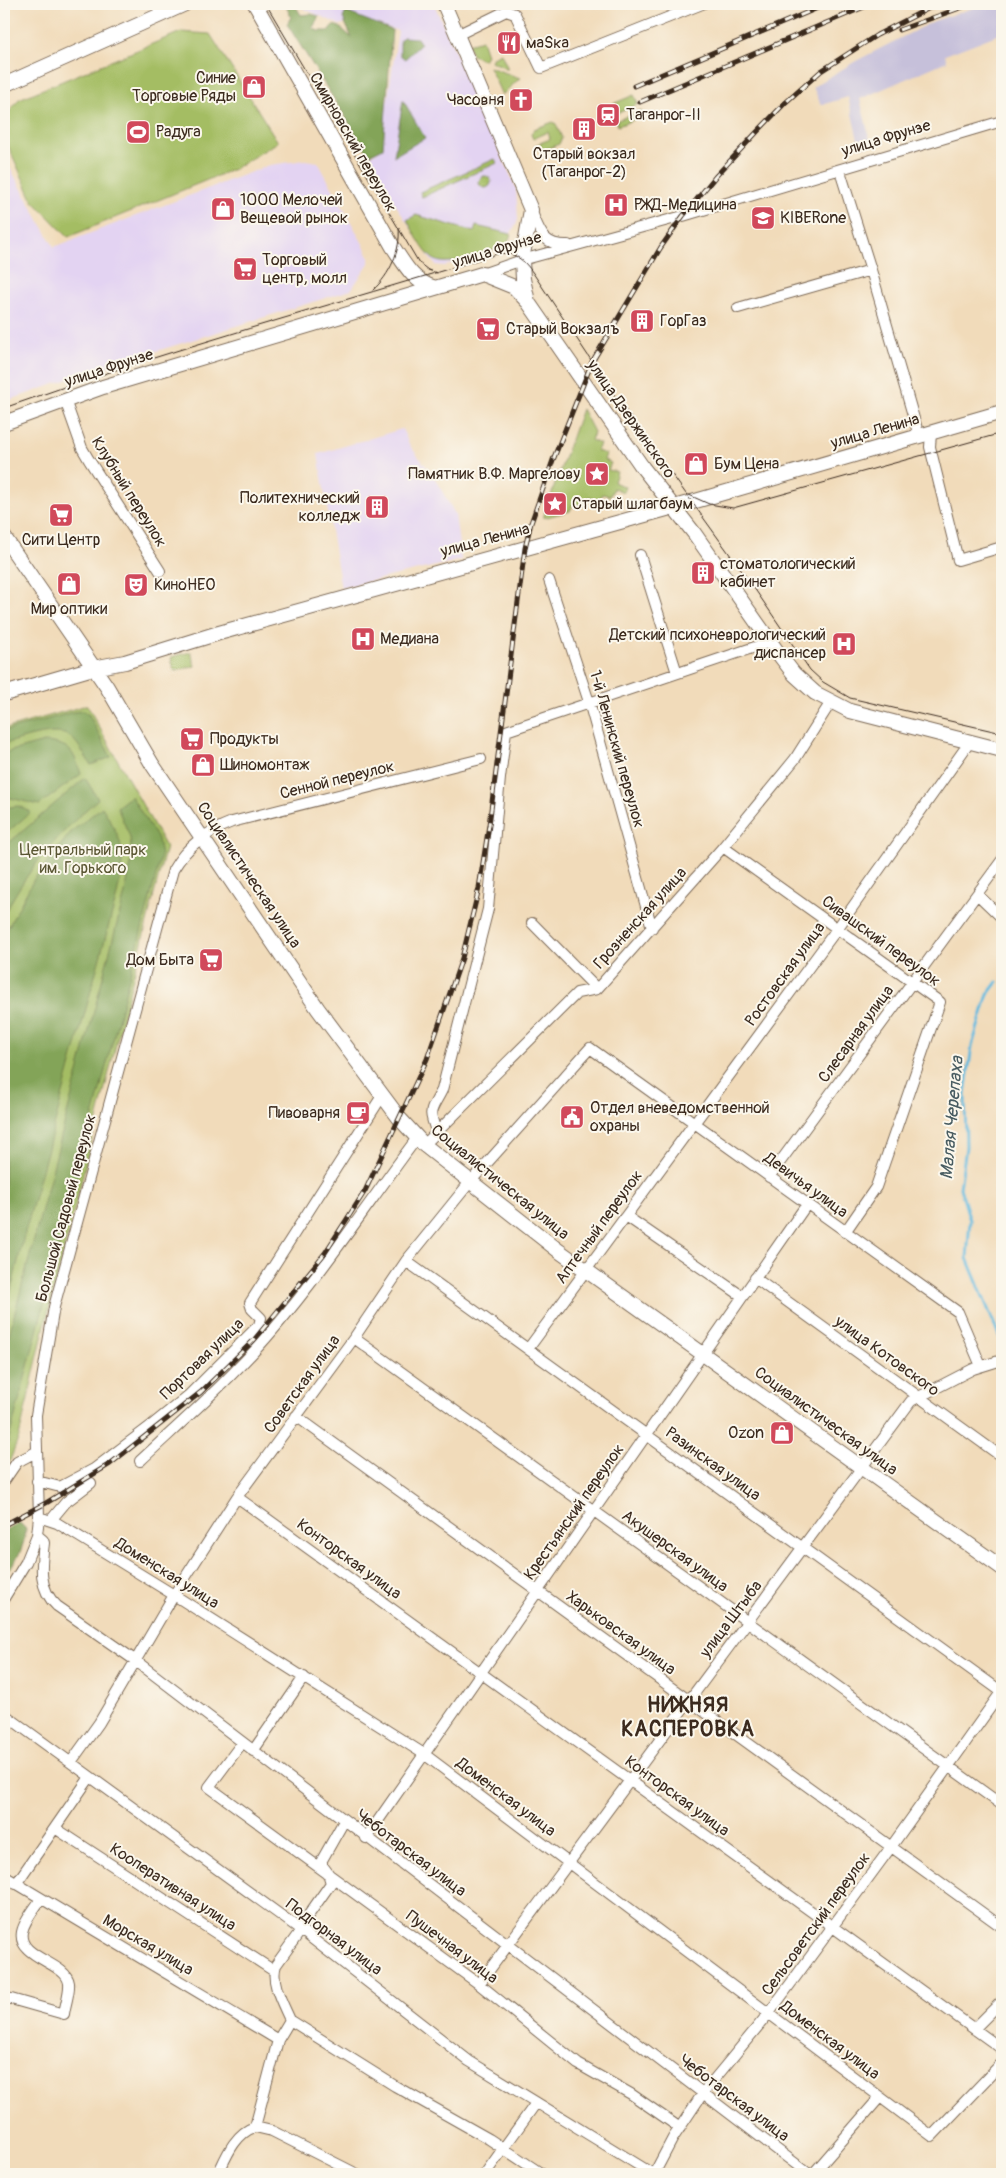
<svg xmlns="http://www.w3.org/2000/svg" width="1006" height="2178" viewBox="0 0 1006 2178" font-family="Pangolin,sans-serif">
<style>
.built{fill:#e3d3f2}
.industrial{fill:#c6c0da}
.green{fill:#a4bd63;stroke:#707440}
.forest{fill:#83a459;stroke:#5f673c}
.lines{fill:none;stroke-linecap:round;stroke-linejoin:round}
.stream{stroke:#60b9de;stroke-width:3}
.street-casing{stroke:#7b6855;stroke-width:12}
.secondary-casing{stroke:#7b6855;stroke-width:16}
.street{stroke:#fff;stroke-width:10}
.secondary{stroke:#fff;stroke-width:14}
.tram{stroke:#3b2a1e;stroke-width:1}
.rail-casing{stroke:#3b2a1e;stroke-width:5}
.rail{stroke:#fbf7ec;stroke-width:3;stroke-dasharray:9;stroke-linecap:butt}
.labels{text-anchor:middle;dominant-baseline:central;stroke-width:4;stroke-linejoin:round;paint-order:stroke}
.poi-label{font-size:16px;fill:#3b2a1e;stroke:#fbf7ec;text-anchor:start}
.street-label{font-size:16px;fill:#3b2a1e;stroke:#fbf7ec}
.park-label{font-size:16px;fill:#5a5633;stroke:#fbf7ec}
.water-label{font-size:18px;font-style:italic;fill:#485c61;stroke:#fbf7ec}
.district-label{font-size:21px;font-weight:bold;letter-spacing:1px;fill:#3b2a1e;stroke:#fbf7ec}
</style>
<rect width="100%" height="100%" fill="#fbf7ec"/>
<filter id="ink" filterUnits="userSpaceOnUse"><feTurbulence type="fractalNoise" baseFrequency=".02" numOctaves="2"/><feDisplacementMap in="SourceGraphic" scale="10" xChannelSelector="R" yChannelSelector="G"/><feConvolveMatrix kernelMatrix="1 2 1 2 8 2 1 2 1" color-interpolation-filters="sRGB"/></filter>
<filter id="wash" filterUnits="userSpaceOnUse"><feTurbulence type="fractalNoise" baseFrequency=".0096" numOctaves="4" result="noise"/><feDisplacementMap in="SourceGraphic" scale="20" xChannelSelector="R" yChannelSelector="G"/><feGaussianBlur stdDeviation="1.12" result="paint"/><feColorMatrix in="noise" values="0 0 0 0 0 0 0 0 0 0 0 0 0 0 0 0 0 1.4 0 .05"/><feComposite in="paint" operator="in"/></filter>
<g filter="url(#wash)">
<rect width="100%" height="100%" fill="#f1dbba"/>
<!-- built -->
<path class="built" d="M294,4H434L516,188L518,220L507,241L497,247L445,266L436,265L431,260L366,158L380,150L398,31L359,18L340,25Z
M4,157L54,247L270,165L305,160L318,162L363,244L369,257V263L351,290L80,375L4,402Z
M402,429L410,446L433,475L455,514L461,560L341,588L318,454Z"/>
<!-- industrial -->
<path class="industrial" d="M985,4H1002V33L945,55L947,61L860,99L871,144L860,148L848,97L821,105L813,87L856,61L934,21Z"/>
<!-- green -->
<path class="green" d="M181,32L210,34L278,142L234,169L68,237L33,201L4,137L6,116L19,99Z
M482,40L487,55L484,60L472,55L468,44Z
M501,53L508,69L491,61L493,57Z
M489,67L520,78L502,95Z
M634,95L638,104L614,115L610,105Z
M641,110L643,116L618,126L616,121Z
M553,122L556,124L562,138L559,144L542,151L536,148L535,145L550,139L548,132L533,139L531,134L534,129Z
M495,159L497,163L422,197L420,192Z
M479 182a6 6 0 1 1 12 0a6 6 0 1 1-12 0Z
M416,215L474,232L476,226L511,234L507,245C490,250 448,270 433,259C422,250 414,232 407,220Z
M582,409L594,432L591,440L600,444L597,451L606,454L604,460L611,463L608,470L617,472L614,482L625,487L623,492L614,488L610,496L602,494L599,501L588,497L584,506L574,502L570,511L543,518Z
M191,652L195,666L174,671L171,657Z
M87,705L166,847L45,1325L19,1437L4,1476V729Z"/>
<!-- forest -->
<path class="forest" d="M285,4H297L295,5L301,15L311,14L319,16L313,28L318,31H328L333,25L340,27L352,38L343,18L346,12L392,30L383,148L369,155L287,24L291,17Z
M403,37L417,38L421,44L405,59L400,55V40Z
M403,100L425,138L394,156Z
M83,711L89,715L111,757L91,765C85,756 78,742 69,736C55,727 19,740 4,744V731L74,712Z
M44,742C70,744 73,750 81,774L39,805L11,798L4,800V753Z
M85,778L98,799C60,832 27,869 4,915V847Z
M131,796L158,839L161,856L4,1458V1354L124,897L132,859L130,837L117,807Z
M18,806L31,812L4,835V808Z
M102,807C126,846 125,851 117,895L23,1240L4,1320V935L34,879L72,831Z
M20,1523L26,1529C25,1543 17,1565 4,1572V1531Z"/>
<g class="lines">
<!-- stream -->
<path class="stream" d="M997,982L988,994L972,1046L965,1094L966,1147L960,1188L970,1220L967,1258L1002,1343"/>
</g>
</g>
<g filter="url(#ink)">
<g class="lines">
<defs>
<path id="street" d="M457,35L506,11L515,14L541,68L702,4
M840,171L871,270L919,436
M531,210C540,231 542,246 568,245
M482,274L522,260L683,216L1002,121
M738,308L871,270
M65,400L82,448L89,460L160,571
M931,433L930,447L958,560L1002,547
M640,555L677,673
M549,580L589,702L652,928
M723,847L940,1002L876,1187L845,1232
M978,895L1002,918
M532,923L597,989
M437,1133C427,1108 431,1112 442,1090L488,909L500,778L506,731L770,642
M424,1145L577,993L597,989L723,847L795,759L831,702
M769,1177L1002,860
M626,1216L742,1296
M406,1261L1002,1692
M755,1278L1002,1457
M354,1338L1002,1805
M528,1349L837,929L969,743
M296,1416L1002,1927
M140,1461C185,1419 233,1377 273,1330C325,1269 369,1202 417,1138
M4,1481L17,1462L36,1452
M37,1481L60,1487L94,1469L152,1425L188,1396L259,1325L261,1318L252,1309L250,1303L382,1096
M237,1497L1002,2049
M39,1517L57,1523L174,1595L424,1754L932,2136L1000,2065
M51,1520L66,1502L91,1483
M37,1535L43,1540L44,1543C41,1566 38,1589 57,1606L136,1661L809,2174
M4,1598L26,1562L37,1535L39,1517L36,1415L54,1307L173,870C187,846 206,832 232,822L481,759
M4,1714L301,1930L469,2061L653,2174
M242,1743L209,1787L479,1984L578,2064L631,2094L680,2128
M253,1751L304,1677
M71,1762L99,1723L174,1595L237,1497L354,1338L406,1261L470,1182L590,1048L958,1312L981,1366
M55,1828L274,1971
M366,1838L807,1204
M4,1876L278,2040
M16,1884L90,1777
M479,1984L911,1401L973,1369L1002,1360
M4,1997L64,2014C65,2005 70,1992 69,1983C66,1962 17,1958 22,1932C24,1921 35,1908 41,1899
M290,2020L395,2086L489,2139L542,2174
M974,2029L1002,2001
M255,2127L272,2131L357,2174
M218,2174C226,2157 235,2133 255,2127L278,2040L290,2020C283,2004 270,1982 276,1965L301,1930L303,1923L331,1883L328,1873L322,1865V1860L344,1821
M485,2174L536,2103
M654,2174L673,2138L703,2093L769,2013L891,1847L1002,1691
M813,2174L880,2097"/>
<path id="secondary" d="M255,4L393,247C404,263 413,282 433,287
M444,4L531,210L522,260L523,279L528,302L643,468L694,533L781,657L794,674L815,693L850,711L1002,750
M4,85L185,4
M4,423L103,387L482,274L514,287L527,301
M4,537L107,687L152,764L318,1009L400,1119L424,1145L559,1251L1002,1568
M4,694L93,668L125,662L219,633L692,502L1002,412"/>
</defs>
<!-- street casing -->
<use href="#street" class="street-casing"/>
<!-- secondary casing -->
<use href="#secondary" class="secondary-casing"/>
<!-- street -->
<use href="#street" class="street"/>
<!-- secondary -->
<use href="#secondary" class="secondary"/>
<!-- tram -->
<path class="tram" d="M266,4L419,263L428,270L437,273
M373,290C390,275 401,250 399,228
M4,408C166,350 333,305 497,254C514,251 524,260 533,273L613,393L752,585L810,670L823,682L850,698L1002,733
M689,495L709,504L733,508L1002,433"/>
<defs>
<path id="rail" d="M899,30L971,4
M634,86L827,4
M640,102L871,4
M4,1525L46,1503L110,1464L201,1392L254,1340L325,1253L365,1191L427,1059L462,958L479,888L489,825L525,548L531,523L553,460L592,362L661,247L683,216L715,177L757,132L785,103L821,71L877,35L937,4"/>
</defs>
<!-- rail casing -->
<use href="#rail" class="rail-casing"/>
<!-- rail -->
<use href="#rail" class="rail"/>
</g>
</g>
<!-- icons -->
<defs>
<symbol id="restaurant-square" viewBox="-11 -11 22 22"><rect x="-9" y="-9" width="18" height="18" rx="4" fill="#d1495b" stroke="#fbf7ec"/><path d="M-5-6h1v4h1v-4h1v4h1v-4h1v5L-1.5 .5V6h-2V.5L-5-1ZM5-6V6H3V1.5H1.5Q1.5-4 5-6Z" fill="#fff"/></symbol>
<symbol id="shop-square" viewBox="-11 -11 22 22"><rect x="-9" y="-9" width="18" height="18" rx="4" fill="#d1495b" stroke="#fbf7ec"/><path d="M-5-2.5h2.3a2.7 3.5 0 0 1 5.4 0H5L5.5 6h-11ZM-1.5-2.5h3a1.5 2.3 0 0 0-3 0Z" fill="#fff"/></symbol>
<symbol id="church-square" viewBox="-11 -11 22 22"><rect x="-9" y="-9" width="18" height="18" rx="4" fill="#d1495b" stroke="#fbf7ec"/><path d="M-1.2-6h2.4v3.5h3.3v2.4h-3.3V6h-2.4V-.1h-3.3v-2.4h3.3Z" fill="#fff"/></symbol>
<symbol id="station-square" viewBox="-11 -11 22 22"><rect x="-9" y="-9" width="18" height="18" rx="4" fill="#d1495b" stroke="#fbf7ec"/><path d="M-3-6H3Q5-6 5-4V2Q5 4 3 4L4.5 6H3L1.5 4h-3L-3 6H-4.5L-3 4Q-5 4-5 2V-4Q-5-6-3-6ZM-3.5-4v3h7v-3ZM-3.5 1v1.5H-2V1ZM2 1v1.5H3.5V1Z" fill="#fff"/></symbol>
<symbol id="building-square" viewBox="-11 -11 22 22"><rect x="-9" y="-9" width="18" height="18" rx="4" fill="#d1495b" stroke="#fbf7ec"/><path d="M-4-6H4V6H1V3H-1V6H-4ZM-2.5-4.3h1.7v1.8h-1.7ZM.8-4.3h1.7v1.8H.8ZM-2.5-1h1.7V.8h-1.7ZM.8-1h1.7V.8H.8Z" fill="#fff"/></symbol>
<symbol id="stadium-square" viewBox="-11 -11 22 22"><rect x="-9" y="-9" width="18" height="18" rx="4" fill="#d1495b" stroke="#fbf7ec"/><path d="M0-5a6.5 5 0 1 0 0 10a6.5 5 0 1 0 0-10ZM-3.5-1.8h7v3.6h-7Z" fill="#fff"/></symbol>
<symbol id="hospital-square" viewBox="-11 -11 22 22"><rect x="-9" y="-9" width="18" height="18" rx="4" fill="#d1495b" stroke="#fbf7ec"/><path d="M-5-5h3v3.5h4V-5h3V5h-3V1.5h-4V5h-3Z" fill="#fff"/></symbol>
<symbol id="school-square" viewBox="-11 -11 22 22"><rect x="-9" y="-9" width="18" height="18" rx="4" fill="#d1495b" stroke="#fbf7ec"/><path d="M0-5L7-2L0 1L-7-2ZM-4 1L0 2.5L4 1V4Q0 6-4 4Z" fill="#fff"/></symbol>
<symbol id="supermarket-square" viewBox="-11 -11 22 22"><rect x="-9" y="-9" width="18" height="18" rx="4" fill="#d1495b" stroke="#fbf7ec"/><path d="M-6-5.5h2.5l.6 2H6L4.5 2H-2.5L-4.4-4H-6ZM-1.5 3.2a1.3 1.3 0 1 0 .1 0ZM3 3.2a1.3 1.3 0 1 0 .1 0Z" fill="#fff"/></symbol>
<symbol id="sight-square" viewBox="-11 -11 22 22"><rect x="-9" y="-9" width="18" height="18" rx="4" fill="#d1495b" stroke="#fbf7ec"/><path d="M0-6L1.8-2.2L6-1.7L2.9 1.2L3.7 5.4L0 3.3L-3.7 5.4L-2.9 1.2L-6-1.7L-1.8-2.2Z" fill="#fff"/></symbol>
<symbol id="theatre-square" viewBox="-11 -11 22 22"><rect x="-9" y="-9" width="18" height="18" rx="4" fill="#d1495b" stroke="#fbf7ec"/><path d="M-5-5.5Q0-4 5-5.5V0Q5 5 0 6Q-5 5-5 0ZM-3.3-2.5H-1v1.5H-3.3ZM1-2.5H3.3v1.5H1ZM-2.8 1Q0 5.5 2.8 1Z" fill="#fff"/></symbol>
<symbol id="cafe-square" viewBox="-11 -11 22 22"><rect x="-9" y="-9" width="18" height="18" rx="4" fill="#d1495b" stroke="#fbf7ec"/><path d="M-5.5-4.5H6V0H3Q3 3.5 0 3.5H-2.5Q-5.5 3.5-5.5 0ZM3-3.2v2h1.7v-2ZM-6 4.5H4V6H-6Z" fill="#fff"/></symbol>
<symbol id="civic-square" viewBox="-11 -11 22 22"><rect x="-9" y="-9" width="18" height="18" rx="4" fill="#d1495b" stroke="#fbf7ec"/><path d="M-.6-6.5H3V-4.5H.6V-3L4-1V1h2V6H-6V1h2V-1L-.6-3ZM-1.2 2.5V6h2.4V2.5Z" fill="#fff"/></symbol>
</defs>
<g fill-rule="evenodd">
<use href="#restaurant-square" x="495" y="29" width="28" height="28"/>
<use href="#shop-square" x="240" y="73" width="28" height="28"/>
<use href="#church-square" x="507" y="86" width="28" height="28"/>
<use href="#station-square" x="594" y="101" width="28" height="28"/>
<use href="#building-square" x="570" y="115" width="28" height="28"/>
<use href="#stadium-square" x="124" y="118" width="28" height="28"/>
<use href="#hospital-square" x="602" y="191" width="28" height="28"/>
<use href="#shop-square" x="209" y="195" width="28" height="28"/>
<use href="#school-square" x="749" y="204" width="28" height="28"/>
<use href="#supermarket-square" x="231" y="255" width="28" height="28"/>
<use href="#building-square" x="628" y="307" width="28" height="28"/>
<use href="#supermarket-square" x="474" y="315" width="28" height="28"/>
<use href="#shop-square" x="682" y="450" width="28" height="28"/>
<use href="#sight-square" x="583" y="460" width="28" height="28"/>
<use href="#sight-square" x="541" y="490" width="28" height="28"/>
<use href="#building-square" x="363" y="493" width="28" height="28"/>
<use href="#supermarket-square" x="47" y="501" width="28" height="28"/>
<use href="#building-square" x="689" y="559" width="28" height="28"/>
<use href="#shop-square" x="55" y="570" width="28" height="28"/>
<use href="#theatre-square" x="122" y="571" width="28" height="28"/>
<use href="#hospital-square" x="349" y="625" width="28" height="28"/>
<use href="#hospital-square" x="830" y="630" width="28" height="28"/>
<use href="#supermarket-square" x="178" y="725" width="28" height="28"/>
<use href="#shop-square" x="189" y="751" width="28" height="28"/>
<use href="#supermarket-square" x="197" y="946" width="28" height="28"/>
<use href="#cafe-square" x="344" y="1099" width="28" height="28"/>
<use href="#civic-square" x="558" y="1103" width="28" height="28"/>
<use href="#shop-square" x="768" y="1419" width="28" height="28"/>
</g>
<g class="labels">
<!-- poi labels -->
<g class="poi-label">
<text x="526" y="43">маSка</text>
<text x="236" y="78" text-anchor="end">Синие<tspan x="236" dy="18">Торговые Ряды</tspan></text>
<text x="504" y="100" text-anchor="end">Часовня</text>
<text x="626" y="115">Таганрог-II</text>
<text x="156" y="132">Радуга</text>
<text x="584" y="154" text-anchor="middle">Старый вокзал<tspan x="584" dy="18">(Таганрог-2)</tspan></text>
<text x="240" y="200">1000 Мелочей<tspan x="240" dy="18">Вещевой рынок</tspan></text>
<text x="634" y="205">РЖД-Медицина</text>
<text x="780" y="218">KIBERone</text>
<text x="262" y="260">Торговый<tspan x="262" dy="18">центр, молл</tspan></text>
<text x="660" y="321">ГорГаз</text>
<text x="506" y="329">Старый Вокзалъ</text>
<text x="714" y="464">Бум Цена</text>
<text x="580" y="474" text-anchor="end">Памятник В.Ф. Маргелову</text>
<text x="360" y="498" text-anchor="end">Политехнический<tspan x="360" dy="18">колледж</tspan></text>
<text x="572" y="504">Старый шлагбаум</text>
<text x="61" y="540" text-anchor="middle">Сити Центр</text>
<text x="720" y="564">стоматологический<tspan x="720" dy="18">кабинет</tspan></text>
<text x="154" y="585">КиноНЕО</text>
<text x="69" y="609" text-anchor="middle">Мир оптики</text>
<text x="826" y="635" text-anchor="end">Детский психоневрологический<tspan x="826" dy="18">диспансер</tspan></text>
<text x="380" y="639">Медиана</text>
<text x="210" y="739">Продукты</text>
<text x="220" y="765">Шиномонтаж</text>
<text x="194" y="960" text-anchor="end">Дом Быта</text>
<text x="590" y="1108">Отдел вневедомственной<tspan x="590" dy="18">охраны</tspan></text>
<text x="340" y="1113" text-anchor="end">Пивоварня</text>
<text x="764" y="1433" text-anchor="end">Ozon</text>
</g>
<!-- street labels -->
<g class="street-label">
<text transform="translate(886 138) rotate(-17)">улица Фрунзе</text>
<text transform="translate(353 142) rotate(60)">Смирновский переулок</text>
<text transform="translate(497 250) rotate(-17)">улица Фрунзе</text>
<text transform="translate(109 368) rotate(-18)">улица Фрунзе</text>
<text transform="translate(631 419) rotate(55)">улица Дзержинского</text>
<text transform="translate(875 431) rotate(-16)">улица Ленина</text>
<text transform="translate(129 492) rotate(58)">Клубный переулок</text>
<text transform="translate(485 540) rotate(-15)">улица Ленина</text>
<text transform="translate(617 749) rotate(74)">1-й Ленинский переулок</text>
<text transform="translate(337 780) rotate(-14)">Сенной переулок</text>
<text transform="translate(249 875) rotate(56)">Социалистическая улица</text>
<text transform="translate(640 918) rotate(-48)">Грозненская улица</text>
<text transform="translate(881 941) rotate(36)">Сивашский переулок</text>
<text transform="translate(785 974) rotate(-54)">Ростовская улица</text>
<text transform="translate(856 1034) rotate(-54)">Слесарная улица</text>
<text transform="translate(500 1182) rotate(39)">Социалистическая улица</text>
<text transform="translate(806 1185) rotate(36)">Девичья улица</text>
<text transform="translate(66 1208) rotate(-75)">Большой Садовый переулок</text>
<text transform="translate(599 1227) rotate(-54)">Аптечный переулок</text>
<text transform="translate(887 1356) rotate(36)">улица Котовского</text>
<text transform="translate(202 1359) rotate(-44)">Портовая улица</text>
<text transform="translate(302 1384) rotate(-54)">Советская улица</text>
<text transform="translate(826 1421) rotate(36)">Социалистическая улица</text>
<text transform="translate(713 1464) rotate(36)">Разинская улица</text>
<text transform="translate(574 1512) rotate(-55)">Крестьянский переулок</text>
<text transform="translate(675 1551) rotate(36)">Акушерская улица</text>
<text transform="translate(349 1559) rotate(36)">Конторская улица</text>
<text transform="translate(167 1573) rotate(32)">Доменская улица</text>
<text transform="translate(731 1619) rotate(-53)">улица Штыба</text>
<text transform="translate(621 1633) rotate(36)">Харьковская улица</text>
<text transform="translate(677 1796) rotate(36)">Конторская улица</text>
<text transform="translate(506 1797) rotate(37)">Доменская улица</text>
<text transform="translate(411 1853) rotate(37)">Чеботарская улица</text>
<text transform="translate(173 1887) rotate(33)">Кооперативная улица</text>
<text transform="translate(816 1924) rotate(-54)">Сельсоветский переулок</text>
<text transform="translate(334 1937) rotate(37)">Подгорная улица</text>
<text transform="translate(148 1945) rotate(31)">Морская улица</text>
<text transform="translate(452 1947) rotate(37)">Пушечная улица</text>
<text transform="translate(830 2040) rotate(37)">Доменская улица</text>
<text transform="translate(734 2098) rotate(37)">Чеботарская улица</text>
</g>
<!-- park labels -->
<g class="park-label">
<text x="83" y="850">Центральный парк<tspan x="83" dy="18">им. Горького</tspan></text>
</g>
<!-- water labels -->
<g class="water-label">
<text transform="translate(952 1118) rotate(-85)">Малая Черепаха</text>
</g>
<!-- district labels -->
<g class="district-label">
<text x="688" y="1705">НИЖНЯЯ<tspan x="688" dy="24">КАСПЕРОВКА</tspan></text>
</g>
</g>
<!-- margin -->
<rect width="1006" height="2178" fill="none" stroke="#fbf7ec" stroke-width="20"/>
</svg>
